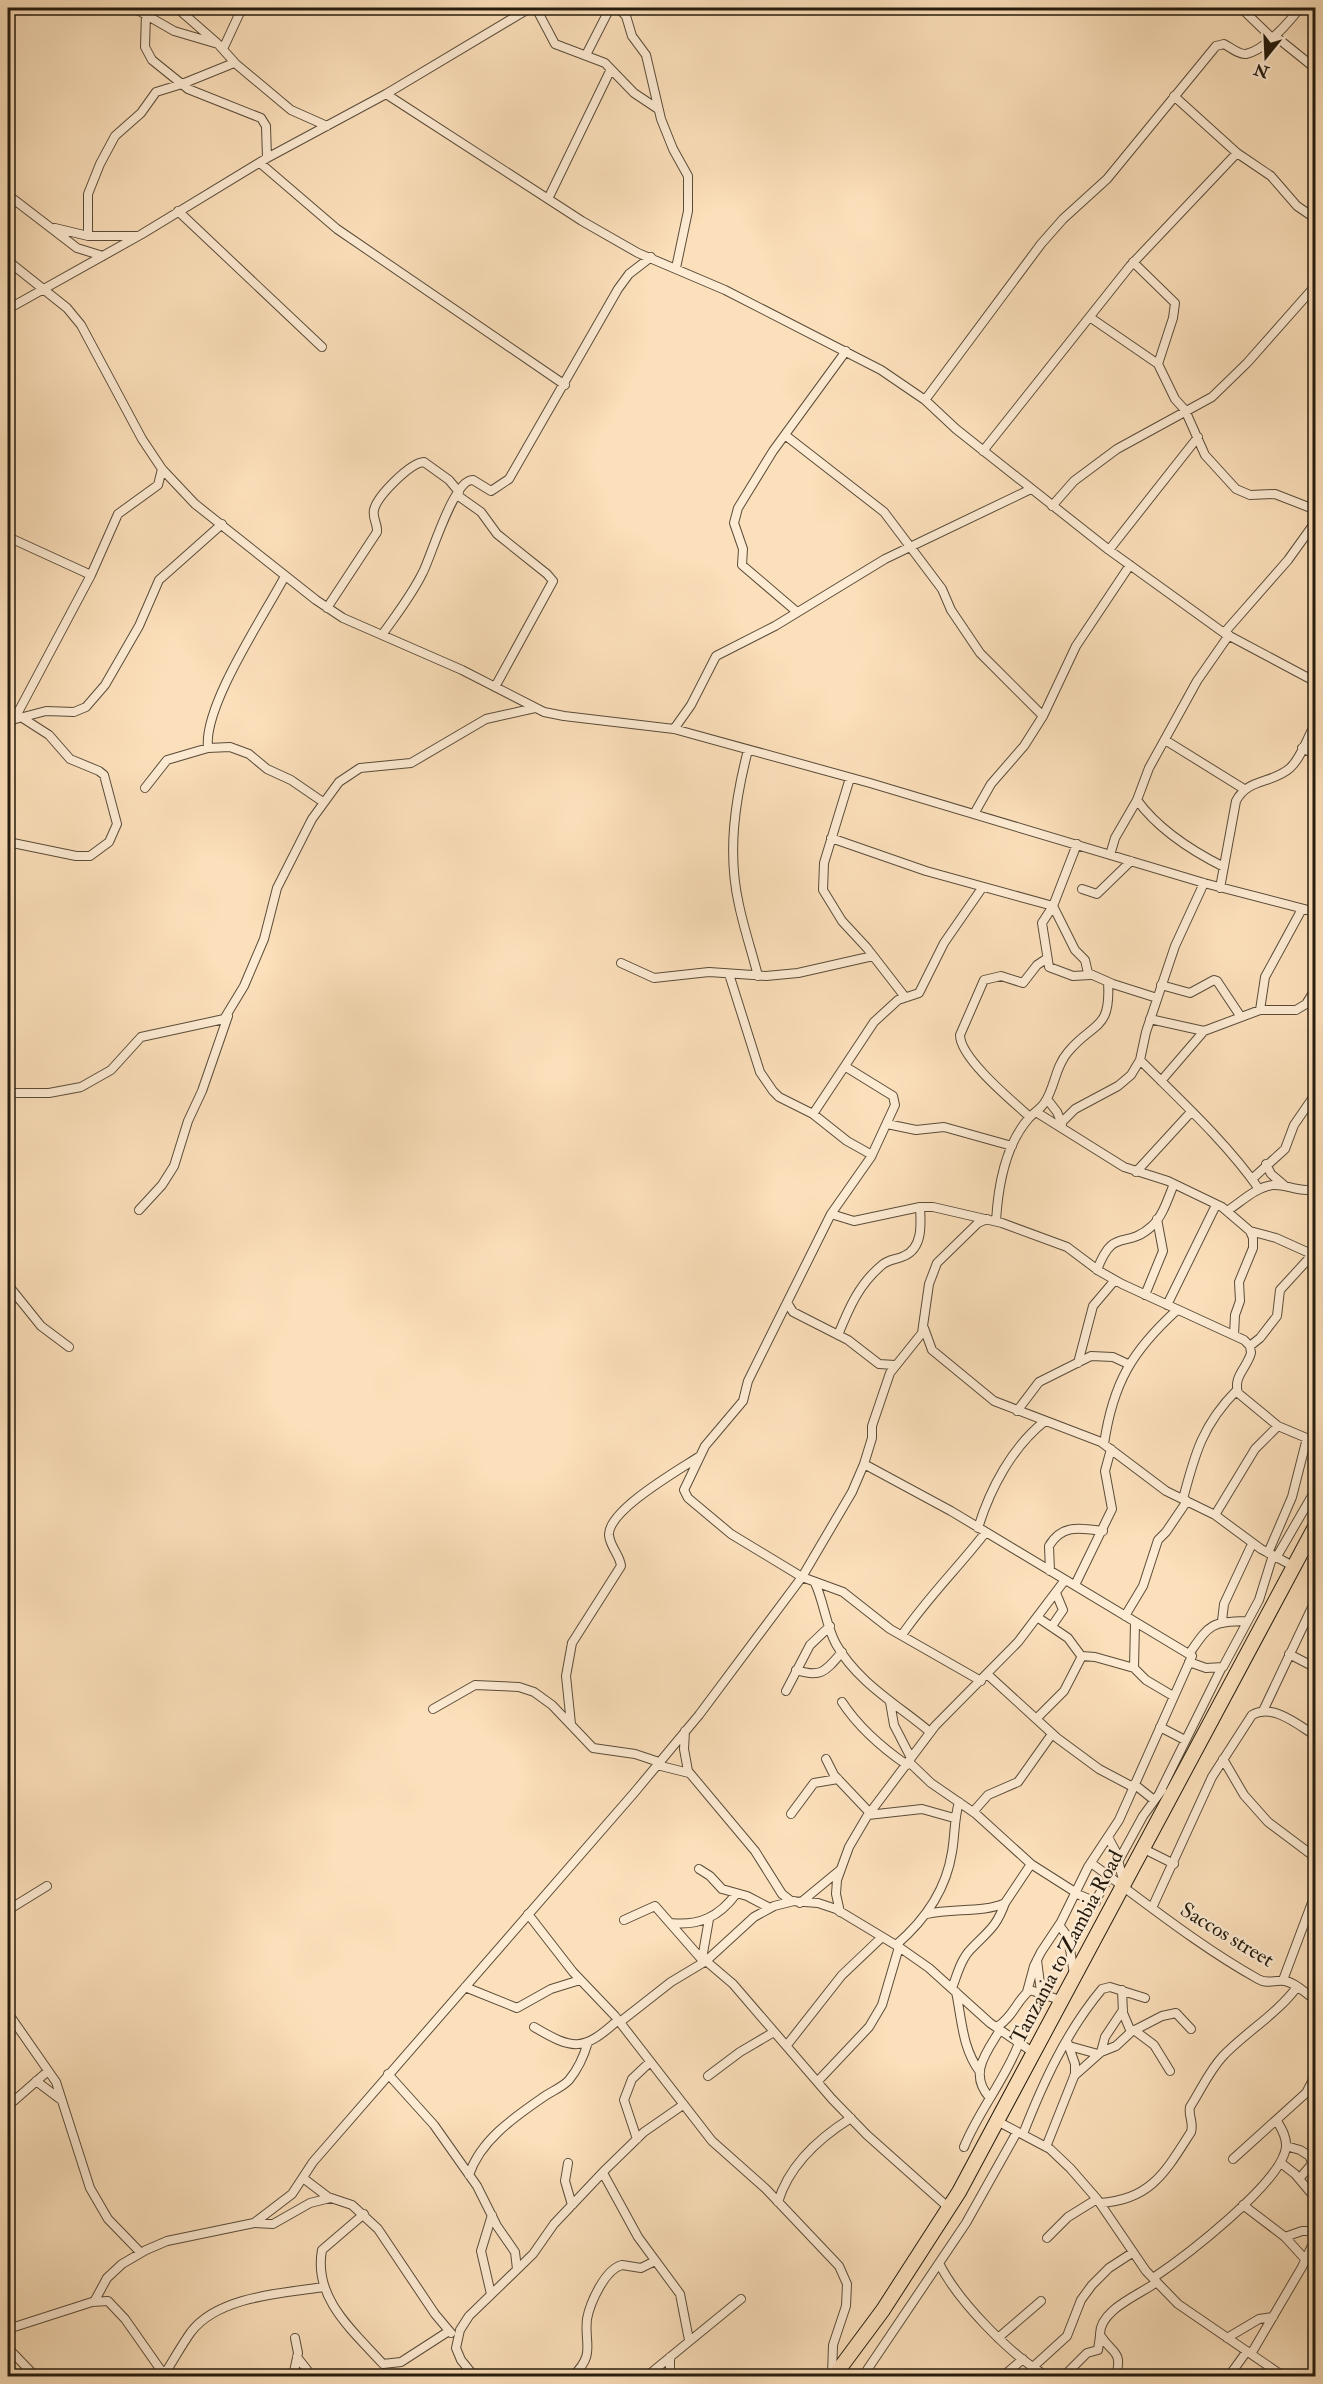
<svg xmlns="http://www.w3.org/2000/svg" width="1323" height="2384" viewBox="0 0 1323 2384" font-family="'IM FELL Double Pica',serif">
<style>
.lines{fill:none;stroke-linecap:round;stroke-linejoin:round}
.street-casing{stroke:#5a4c39;stroke-width:10}
.highway-casing{stroke:#241b0e;stroke-width:16}
.street{stroke:#fdebd3;stroke-width:8}
.highway{stroke:#fce0bb;stroke-width:14}
.labels{text-anchor:middle;dominant-baseline:central;stroke-width:5;stroke-linejoin:round;paint-order:stroke}
.street-label{font-size:21px;fill:#241b0e;stroke:#fdebd3}
</style>
<rect width="100%" height="100%" fill="#fce0bb"/>
<filter id="stains"><feTurbulence type="fractalNoise" baseFrequency=".00333" numOctaves="4"/><feColorMatrix values="0 0 0 0 .2 0 0 0 0 .09 0 0 0 0 .02 0 0 0 .5 -.17"/></filter>
<radialGradient id="worn" r=".72"><stop offset=".6" stop-color="#630" stop-opacity="0"/><stop offset="1" stop-color="#630" stop-opacity=".3"/></radialGradient>
<g class="lines">
<defs>
<path id="street" d="M134,8L174,31L218,44L236,64L291,110L327,126
M177,8L217,43
M536,8L555,44L605,63L634,93L658,109
M618,8L626,16L632,36L646,55L661,119L673,149L688,176V211L676,268
M1241,8L1272,38
M146,13L145,47L152,60L188,89L261,118L266,126L267,158
M1275,36L1316,69
M223,49L242,8
M586,55L610,8
M386,94L582,221L638,253L725,290L881,370L925,400L956,429L1109,550L1224,633L1316,682
M1174,96L1237,153L1271,176L1297,206L1316,219
M260,163L337,229L565,385
M8,195L77,248L103,256
M548,199L611,69
M178,211L322,347
M55,228L88,236H138
M88,236V194L100,164L115,136L141,113L156,92L182,84L234,63
M8,261L67,308L81,325L142,439L162,469L195,504L316,600L343,618L462,670L544,712L564,716L674,729L870,783L1204,883L1316,912
M1133,262L1175,303L1173,318L1158,364
M8,309L142,234L267,158L386,94L530,8
M1091,318L1158,364L1175,399L1185,410L1205,455L1236,489L1250,495L1275,494L1316,510
M925,400L1041,244L1063,219L1107,179L1216,46L1224,44C1230,47 1239,55 1246,54C1265,50 1289,22 1300,8
M785,435L884,512L942,589L951,610L980,653L1043,716
M983,451L1130,266L1237,153
M457,495L481,512L497,534L547,574L553,581L495,687
M1052,506L1074,481L1117,449L1212,397L1247,363L1316,285
M8,537L91,575
M1109,550L1198,437
M327,608L377,532C378,524 372,518 374,510C377,496 410,463 424,462L449,480L459,492
M797,612L742,565L743,549L734,523L738,508L773,451L846,351
M1224,633L1288,560L1316,521
M382,635C396,615 412,595 423,572C431,557 454,478 473,480L491,491L509,479L618,289L629,274L651,257
M15,718L91,575L118,514L158,485L162,469
M8,721L46,711L74,712L86,707L105,685L139,626L159,580L222,524
M674,729L691,705L716,656L775,626L885,559L1031,489
M1165,740L1244,789
M208,748C203,706 264,616 285,576
M1302,748L1316,755
M748,750C735,800 727,853 739,905C744,929 752,952 758,976
M850,778L824,863L823,890L842,921L867,948L905,997
M145,788L167,760L208,748L230,747L249,754L267,769L291,780L323,802
M1137,800C1158,829 1192,851 1224,867
M974,814L991,784L1024,746L1043,716L1076,646L1130,565
M1316,830V838
M831,838L926,871L1053,906L1075,950L1085,960L1088,973L1113,984L1157,998
M8,842L76,856H90L109,842L117,824L104,775L99,771L70,759L49,735L21,717
M1077,844L1053,906L1042,923L1049,967L1073,976L1090,975
M1110,855L1115,838L1137,800L1149,768L1197,681L1229,635
M1220,888L1236,801C1248,778 1272,784 1290,768C1302,757 1307,737 1316,723
M1082,889L1097,894L1131,861
M621,963L654,978L709,972L766,976L798,973L873,956
M729,974L760,1072L773,1091L779,1097L813,1114L847,1141L872,1155
M1161,985L1190,993L1214,980L1217,981L1241,1017
M1260,1010L1265,977L1302,909
M1150,1019L1204,1031L1260,1010H1296L1306,1004L1316,988
M1140,1060C1181,1101 1226,1142 1259,1189
M846,1067L893,1096L895,1105L871,1157L831,1214L748,1381L743,1401L705,1446L684,1490L688,1498L731,1534L802,1577L843,1592L890,1629L981,1681
M1161,1081L1204,1031
M8,1093H49L81,1087L111,1070L141,1037L224,1019L244,986L264,939L277,888L312,819L339,782L360,768L411,763L486,719L535,708
M1047,1099L1057,1112L1062,1124
M1036,1112L1124,1167L1168,1181L1222,1207L1250,1231L1253,1238V1248L1239,1282L1240,1301L1235,1315L1234,1335
M813,1114L874,1022L898,1000L919,993L944,943L982,888
M1030,1117C1012,1101 960,1058 960,1035L984,980L1001,976L1023,983L1037,965L1046,959
M1062,1122L1075,1109L1118,1086L1131,1075L1140,1060L1146,1032L1175,946L1204,883
M887,1124L916,1130L944,1127L1012,1146
M1266,1164L1271,1174L1284,1185
M1136,1172L1191,1112
M1252,1179L1285,1149L1294,1125L1316,1093
M139,1210L162,1185L174,1166L188,1121L202,1091L228,1016
M1227,1211C1241,1202 1256,1187 1273,1185C1287,1184 1302,1194 1316,1188
M831,1214L854,1221L920,1207H933L1002,1223L1067,1247L1099,1271L1122,1284L1244,1340L1250,1346L1251,1353C1247,1368 1233,1376 1238,1393L1278,1426L1316,1442
M996,1221C998,1187 1005,1145 1029,1118C1034,1112 1041,1109 1045,1102C1055,1087 1055,1067 1068,1052C1094,1021 1111,1031 1108,982
M1250,1231L1276,1238L1316,1256
M1097,1270C1114,1225 1125,1251 1152,1226C1163,1216 1168,1198 1174,1184
M8,1285L41,1326L69,1347
M1145,1295L1163,1251L1157,1219
M788,1304L793,1312L848,1340L879,1364L895,1365
M1167,1305L1216,1205
M924,1328L932,1350L994,1401L1101,1442L1166,1491L1215,1515L1261,1549L1293,1566
M838,1335C849,1308 859,1284 882,1265C889,1259 896,1260 904,1256C923,1248 921,1224 920,1207
M1250,1346L1260,1338L1277,1316L1280,1290L1313,1254
M1078,1363L1093,1306L1115,1280
M1017,1411L1039,1382L1091,1356L1113,1357L1128,1364
M1104,1444C1113,1383 1132,1351 1177,1310
M864,1464L951,1511L1192,1656L1119,1820L1088,1867L1061,1922L1041,1952L1034,1966L1027,1992
M1183,1499C1195,1453 1203,1424 1237,1390
M1215,1515L1255,1449L1278,1426
M978,1528C990,1489 1012,1447 1045,1421
M1268,1553L1292,1497L1307,1438
M1276,1558L1316,1489
M1050,1571L1049,1546C1062,1524 1080,1528 1103,1531
M815,1583C824,1602 826,1626 836,1644C857,1682 898,1705 930,1732
M1075,1585L1112,1509L1105,1471L1111,1449
M1125,1616L1143,1586L1158,1540L1166,1532L1187,1501
M1037,1617L1068,1638L1082,1657
M1222,1621L1224,1604L1252,1544
M1135,1623L1134,1668L1146,1680L1173,1696
M1052,1626L1063,1610L1056,1593
M902,1635C927,1598 958,1568 985,1533
M1189,1654C1210,1624 1210,1622 1247,1621
M1289,1654L1316,1668
M1189,1662L1206,1668L1223,1667L1259,1600L1273,1555
M796,1670C821,1678 825,1672 842,1652
M987,1674L1057,1738L1099,1769L1133,1787
M786,1691L810,1645L830,1626
M842,1702C859,1728 881,1747 907,1765
M890,1702L894,1725L911,1758
M433,1709L475,1685L519,1687L534,1692L552,1705L593,1748L635,1754L659,1762
M1263,1711L1316,1599
M1037,1718L1064,1691L1082,1656L1095,1657L1134,1668
M571,1724L566,1676L572,1643L621,1566C620,1555 610,1547 609,1535C608,1510 679,1470 700,1456
M1160,1727L1185,1740
M685,1731L684,1749L688,1771L755,1851L782,1894L791,1901L818,1903L836,1909L899,1947L929,1968L990,2023L1034,2053
M826,1759L834,1775L870,1813
M1223,1759L1244,1795L1268,1822L1316,1858
M909,1762L931,1783L976,1814L1031,1864L1075,1892
M657,1765L689,1773
M1134,1784L1154,1800
M1160,1792L1222,1667
M973,1812L988,1795L1018,1782L1052,1734
M791,1814L814,1783L838,1779
M868,1815L922,1809L954,1818
M1108,1837L1116,1852L1123,1880
M1144,1849L1174,1864
M1119,1860L1143,1816L1162,1790
M1091,1863C1146,1903 1199,1946 1258,1979C1268,1985 1275,1979 1285,1981C1296,1983 1307,1994 1316,2001
M699,1869L710,1876L722,1889L747,1896L770,1908
M1075,1893L1096,1902
M800,1903L840,1870
M1152,1908L1212,1777L1252,1715C1273,1703 1298,1725 1316,1736
M8,1910L47,1886
M840,1912L836,1894L837,1880L849,1847L866,1818L935,1726L1018,1642L1065,1580
M528,1914L573,1972L615,2016L712,2141L766,2189L839,2266L847,2284L846,2306L833,2345L832,2375
M927,1914C952,1908 984,1913 1005,1903L1031,1864
M624,1920L655,1906L704,1962
M671,1923C699,1926 719,1917 736,1894
M1059,1925L1068,1937L1074,1974
M896,1945C924,1921 946,1891 952,1852C955,1835 954,1819 959,1802
M1069,1945L1110,1876
M702,1959L709,1919
M1037,1960L1041,1992
M706,1961L733,1984L832,2099L867,2135L949,2208
M1283,1980L1316,1892
M465,1987L517,2008L551,1989L580,1980
M952,1988C957,1975 961,1959 971,1949C988,1931 996,1928 1005,1903
M1122,1990L1123,2013L1131,2032
M956,1992C962,2020 962,2048 980,2072
M8,2013L56,2082L90,2188L108,2219L141,2253
M620,2022L671,1982L706,1961L754,1917L774,1906L794,1901
M534,2027C573,2050 583,2052 618,2020
M997,2027C1014,2016 1016,2001 1030,1990L1063,2001
M1134,2030L1154,2045L1170,2071
M787,2045L842,1975L882,1937
M1069,2046L1098,2054
M1101,2052L1105,2037L1123,2010
M388,2074L434,2125L477,2186L497,2226L515,2252L517,2269
M708,2076L740,2052L774,2032
M1074,2076L1101,2052L1116,2046L1131,2032L1162,2016L1176,2013L1191,2029
M36,2081L60,2099
M818,2081L869,2027L882,2005L899,1947
M990,2098C968,2074 986,2053 1000,2030
M8,2106L48,2071
M997,2121L1050,2149L1070,2168L1097,2199L1146,2271L1178,2304L1283,2376
M1023,2134C1043,2083 1066,2032 1102,1989L1110,1987L1145,1998
M637,2139L624,2100L632,2079L650,2062
M1286,2146L1300,2150L1316,2160
M964,2147C979,2110 1005,2080 1019,2043
M1046,2147L1075,2074V2064L1067,2041
M1309,2155L1316,2173
M1233,2159L1306,2093L1316,2074
M568,2163L565,2181L572,2205
M1281,2163L1295,2174L1316,2199
M603,2173L638,2237L680,2294L689,2340
M469,2175C480,2141 513,2118 542,2098C550,2092 563,2087 569,2080C578,2069 584,2056 588,2042
M303,2178L328,2197L352,2205L378,2229L435,2314L451,2333
M1299,2179L1311,2165
M778,2202C789,2165 819,2138 851,2118
M1100,2203C1151,2200 1166,2171 1191,2132C1194,2122 1188,2116 1190,2107C1201,2090 1209,2071 1223,2056C1246,2032 1277,2014 1297,1987
M1243,2205L1285,2237L1305,2259
M364,2214L322,2250C313,2298 353,2331 383,2364L401,2362L449,2331
M254,2223L273,2224L310,2203L330,2198
M1285,2237L1302,2231H1316
M1047,2238L1068,2217L1097,2199
M939,2263C957,2300 1011,2356 1047,2376
M1153,2278C1183,2258 1282,2183 1286,2147C1287,2137 1281,2128 1277,2121
M491,2294L481,2251L492,2215
M94,2302L107,2278L122,2264L146,2250L167,2241L254,2223L292,2194L313,2162L634,1793L699,1715L802,1577L852,1492L864,1464L872,1438V1426L890,1373L922,1333L929,1284L937,1263L978,1223L987,1219
M8,2329L92,2302L108,2301L125,2319L165,2376
M998,2338L1041,2301
M1227,2338L1259,2319L1273,2317
M8,2348L35,2376
M1251,2354L1302,2267L1316,2237
M297,2357L312,2376
M670,2357V2376
M1033,2367L1067,2336L1081,2300L1092,2285L1109,2268L1132,2253
M164,2375C173,2361 181,2346 191,2332C218,2296 284,2293 324,2287
M293,2376L298,2353L295,2338
M474,2376L461,2360L456,2348L460,2330L469,2316L533,2254L554,2224L606,2169L644,2132L683,2105
M573,2376C596,2353 584,2345 587,2319C590,2303 605,2269 622,2265L641,2268L655,2261
M647,2376L741,2299
M863,2376L966,2223L1017,2132
M1003,2376L1023,2359
M1064,2376L1087,2353L1098,2350L1100,2336
M1116,2376C1123,2350 1112,2354 1100,2335C1099,2310 1139,2295 1157,2282
M1229,2376L1247,2351"/>
<path id="highway" d="M834,2376L883,2310L959,2192L1316,1525"/>
</defs>
<!-- street casing -->
<use href="#street" class="street-casing"/>
<!-- highway casing -->
<use href="#highway" class="highway-casing"/>
<!-- street -->
<use href="#street" class="street"/>
<!-- highway -->
<use href="#highway" class="highway"/>
</g>
<g class="labels">
<!-- street labels -->
<g class="street-label">
<text transform="translate(1227 1935) rotate(31)">Saccos street</text>
<text transform="translate(1067 1947) rotate(-62)">Tanzania to Zambia Road</text>
</g>
</g>
<!-- margin -->
<rect width="1323" height="2384" fill="none" stroke="#fce0bb" stroke-width="30"/>
<rect x="9" y="9" width="1305" height="2366" fill="none" stroke="#241b0e" stroke-width="3"/>
<rect x="15" y="15" width="1293" height="2354" fill="none" stroke="#241b0e" stroke-width="1.5"/>
<!-- north arrow -->
<g transform="translate(1266 57) rotate(198)" stroke="#fdebd3" stroke-width="4.5" paint-order="stroke">
<path d="M0-4.5L10 22L0 15L-10 22Z" fill="#241b0e"/>
<text y="-9" font-size="16" font-weight="bold" text-anchor="middle" fill="#241b0e">N</text>
</g>
<rect width="100%" height="100%" filter="url(#stains)"/>
<rect width="100%" height="100%" fill="url(#worn)"/>
</svg>
